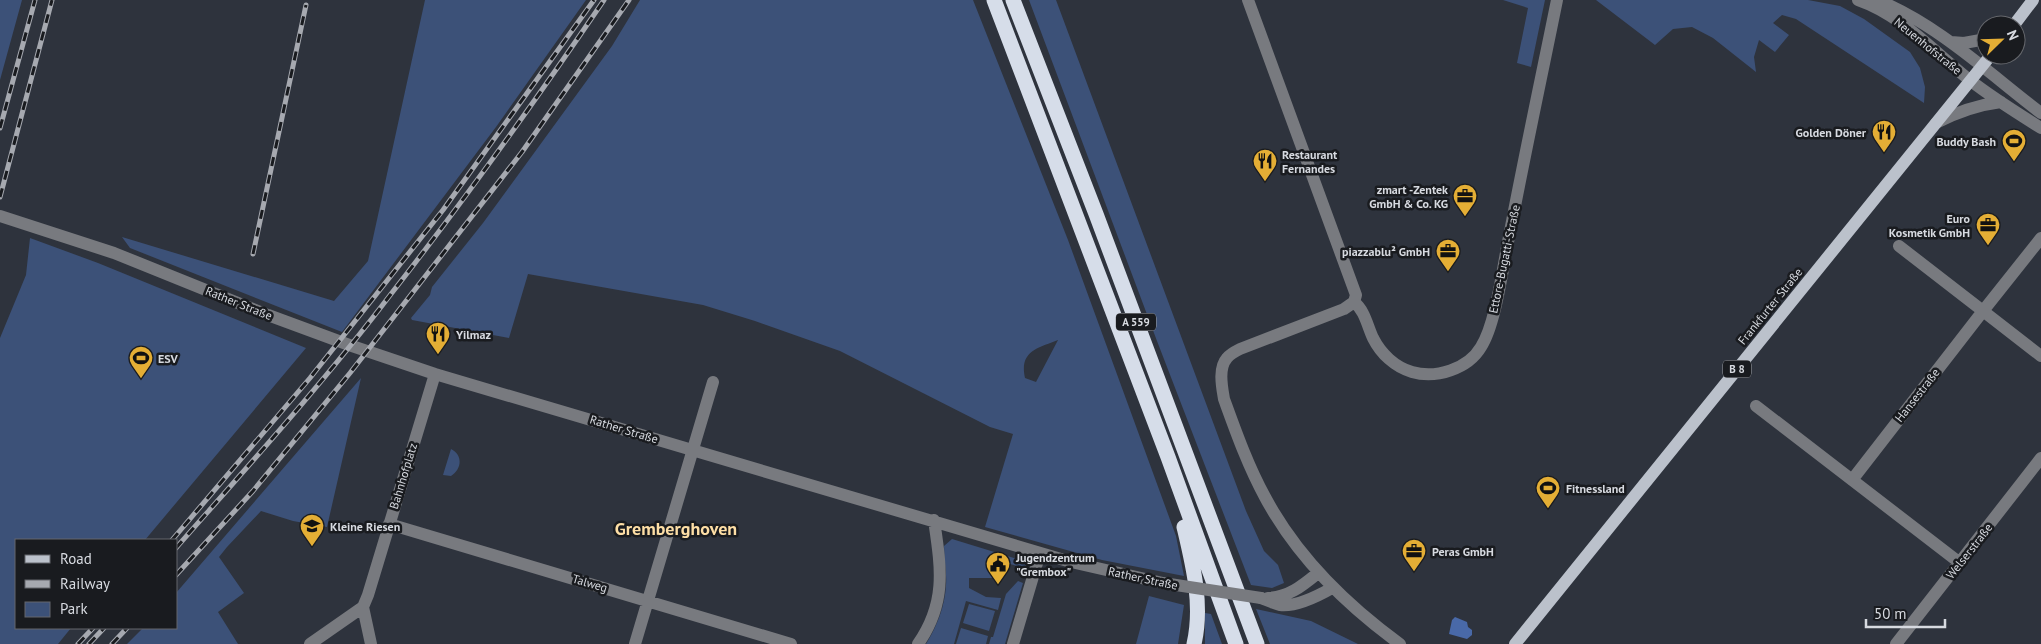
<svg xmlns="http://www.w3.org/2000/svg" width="2041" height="644" viewBox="0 0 2041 644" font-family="'PT Sans',sans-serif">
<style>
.green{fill:#3c5178;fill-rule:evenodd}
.water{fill:#4969a8}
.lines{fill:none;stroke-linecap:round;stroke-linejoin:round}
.minor{stroke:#787a7f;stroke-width:12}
.major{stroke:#bbc1cb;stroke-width:12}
.highway{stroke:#d6dde9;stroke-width:15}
.rail-casing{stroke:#a6a9b0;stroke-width:5}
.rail{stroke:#191b1f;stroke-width:3;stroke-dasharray:9;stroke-linecap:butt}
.minor-bridge{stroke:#787a7f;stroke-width:12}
.labels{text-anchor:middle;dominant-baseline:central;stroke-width:5;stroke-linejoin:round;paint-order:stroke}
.shield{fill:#191b1f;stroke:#9ea1a6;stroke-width:1}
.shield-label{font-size:11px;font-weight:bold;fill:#d7dae0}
.street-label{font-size:12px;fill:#d7dae0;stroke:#191b1f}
.poi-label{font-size:12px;font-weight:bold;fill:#d7dae0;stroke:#191b1f;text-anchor:start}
.district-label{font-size:18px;font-weight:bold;fill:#fddea5;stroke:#191b1f}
</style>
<rect width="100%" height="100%" fill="#2e333d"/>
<!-- green -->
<path class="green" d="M0,0H22L0,80Z
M425,0H586L496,127L342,332L130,248L122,237L334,301L368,261Z
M640,0H973L1068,240L1176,536L1184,576L1102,560L985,527L1013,434L990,427L840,351L755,321L703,305L528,274L509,338L412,320L411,318L430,295L432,287L483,223L612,46ZM1058,340L1036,382L1025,378C1019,351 1038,348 1058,340Z
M1029,0H1056L1246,511L1264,551L1278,565L1284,583L1272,588L1251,585L1157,341Z
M1503,0H1545L1531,67L1517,63L1528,8Z
M1596,0H1808L1840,6L1864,19L1910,52L1920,68L1925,87L1924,103L1796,19L1782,15L1773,23L1789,35L1775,52L1759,40L1754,57L1756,72L1713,38L1692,27L1673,29L1655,45Z
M30,238L98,263L306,348L145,540H16V628H71L58,644H0V338L26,275Z
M361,378L327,527L293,521L261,511L227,547L219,557L244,593L218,612L238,644H127L143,628H176V593Z
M451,449C463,455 462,469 451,476L443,475Z
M952,539L1024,561L1027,565L1024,578L1019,576L1021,567L999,561L998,578H969V588L986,597L1001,598L998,610L966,601L954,644H926C937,626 945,606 946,585C947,572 944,559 944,546Z
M1018,581L1023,583L1005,644H989L991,637H993L1006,594Z
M1149,596L1184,605L1178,644H1136Z
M969,604L995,611L989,631L963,623Z
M1256,609L1311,621L1358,644H1270Z
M1205,613L1211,614L1222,644H1205Z
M961,628L988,636L986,644H956Z"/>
<!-- water -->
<path class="water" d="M1455,617L1467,622L1468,627L1472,630V635L1467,639L1449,634L1452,620Z"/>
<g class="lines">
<!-- minor -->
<path class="minor" d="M1248,0L1356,295L1354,302L1344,309L1240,349C1236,351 1230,354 1227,358C1218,368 1222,387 1224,399C1236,432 1248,466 1265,497C1297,557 1345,604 1400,644
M1858,0C1902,15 1935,53 1971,81C1993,98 2017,113 2041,128
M1877,0C1936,23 1991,75 2041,113
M1951,42L1964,43L1986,39
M1936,123C1957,112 1977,105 2001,102
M0,216L114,253L268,315L352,346L435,374L1071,562L1163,583
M1899,246L1983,311L2041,238
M1354,302C1365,311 1367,325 1373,338C1381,354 1395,367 1412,372C1436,379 1468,369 1481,347C1496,324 1503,265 1509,237C1524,158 1541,79 1557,0
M1756,406L1960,563
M1852,480L1983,311L2041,356
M389,524L791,644
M1261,598C1267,600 1274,604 1280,605C1297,607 1318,596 1332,588
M1268,598C1289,597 1302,586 1318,573
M363,607L368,595L435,374
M363,607L371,644
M310,644L363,607
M635,644L713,382
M918,644C947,602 941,568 934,520
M1013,644L1040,553
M1896,644L2041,458"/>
<!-- major -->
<path class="major" d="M2014,25L2033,0
M1515,644L1991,55"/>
<!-- highway -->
<path class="highway" d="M994,0L1168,457L1236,644
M1013,0L1096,214L1257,644
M1184,527C1193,565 1203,605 1194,644"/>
<defs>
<path id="rail" d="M0,128L35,0
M0,197L52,0
M253,254L306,5
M172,540L310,378L443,210L594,0
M176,548C249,465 324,382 391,294C466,198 536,100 604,0
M176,575L253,491L350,373L522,152L629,0
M78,644L93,628
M89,644L104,628
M112,644L127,628"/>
</defs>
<!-- rail casing -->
<use href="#rail" class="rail-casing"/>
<!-- rail -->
<use href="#rail" class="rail"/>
<!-- minor-bridge -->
<path class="minor-bridge" d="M1163,583L1261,598"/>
</g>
<!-- icons -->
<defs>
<symbol id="restaurant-pin" viewBox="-11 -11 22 30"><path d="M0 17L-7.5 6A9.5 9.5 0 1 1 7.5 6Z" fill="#e4ae35" stroke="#191b1f"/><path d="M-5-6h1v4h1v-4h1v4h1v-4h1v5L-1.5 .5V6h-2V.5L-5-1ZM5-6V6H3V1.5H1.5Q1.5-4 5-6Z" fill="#111"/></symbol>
<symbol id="stadium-pin" viewBox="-11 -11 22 30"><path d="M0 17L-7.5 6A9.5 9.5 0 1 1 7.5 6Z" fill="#e4ae35" stroke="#191b1f"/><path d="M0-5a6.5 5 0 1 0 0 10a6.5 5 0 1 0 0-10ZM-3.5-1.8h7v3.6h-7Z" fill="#111"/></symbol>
<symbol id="office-pin" viewBox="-11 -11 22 30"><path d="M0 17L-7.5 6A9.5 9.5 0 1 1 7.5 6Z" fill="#e4ae35" stroke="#191b1f"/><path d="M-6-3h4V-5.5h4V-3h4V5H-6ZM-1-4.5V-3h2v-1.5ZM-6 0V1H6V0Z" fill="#111"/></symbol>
<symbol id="school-pin" viewBox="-11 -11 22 30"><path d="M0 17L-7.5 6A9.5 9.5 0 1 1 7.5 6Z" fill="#e4ae35" stroke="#191b1f"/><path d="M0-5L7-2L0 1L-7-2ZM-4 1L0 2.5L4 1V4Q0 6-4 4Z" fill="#111"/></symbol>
<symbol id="civic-pin" viewBox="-11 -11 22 30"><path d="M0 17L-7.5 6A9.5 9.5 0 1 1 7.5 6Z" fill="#e4ae35" stroke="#191b1f"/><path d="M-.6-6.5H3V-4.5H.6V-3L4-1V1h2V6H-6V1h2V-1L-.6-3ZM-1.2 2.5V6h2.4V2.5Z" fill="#111"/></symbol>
</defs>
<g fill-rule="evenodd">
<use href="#restaurant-pin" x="1870" y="118" width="28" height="38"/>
<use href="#stadium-pin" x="2000" y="127" width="28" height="38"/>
<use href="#restaurant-pin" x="1251" y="147" width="28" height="38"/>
<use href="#office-pin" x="1451" y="182" width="28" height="38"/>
<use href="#office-pin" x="1974" y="211" width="28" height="38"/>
<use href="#office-pin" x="1434" y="237" width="28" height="38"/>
<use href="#restaurant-pin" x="424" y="320" width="28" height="38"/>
<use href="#stadium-pin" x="127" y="344" width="28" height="38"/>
<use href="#stadium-pin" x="1534" y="474" width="28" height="38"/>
<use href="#school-pin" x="298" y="512" width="28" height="38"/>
<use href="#office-pin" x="1400" y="537" width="28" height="38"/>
<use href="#civic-pin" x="984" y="550" width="28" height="38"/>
</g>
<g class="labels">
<!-- shield labels -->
<g class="shield">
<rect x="1116" y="313.5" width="40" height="17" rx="4"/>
<rect x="1723" y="360.5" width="28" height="17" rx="4"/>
</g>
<g class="shield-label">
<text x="1136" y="322">A 559</text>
<text x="1737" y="369">B 8</text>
</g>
<!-- street labels -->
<g class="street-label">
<text transform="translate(1928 46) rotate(39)">Neuenhofstraße</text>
<text transform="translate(1504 259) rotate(-78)">Ettore-Bugatti-Straße</text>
<text transform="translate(239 303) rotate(22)">Rather Straße</text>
<text transform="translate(1770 306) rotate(-51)">Frankfurter Straße</text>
<text transform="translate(1917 395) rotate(-52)">Hansestraße</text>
<text transform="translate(624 429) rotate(17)">Rather Straße</text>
<text transform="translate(403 476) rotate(-73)">Bahnhofplatz</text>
<text transform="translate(1969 551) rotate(-52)">Welserstraße</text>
<text transform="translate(1143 578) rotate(12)">Rather Straße</text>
<text transform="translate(590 583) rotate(16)">Talweg</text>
</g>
<!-- poi labels -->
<g class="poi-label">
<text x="1866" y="132" text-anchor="end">Golden Döner</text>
<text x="1996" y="141" text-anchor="end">Buddy Bash</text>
<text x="1282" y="154">Restaurant<tspan x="1282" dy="14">Fernandes</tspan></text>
<text x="1448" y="189" text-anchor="end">zmart -Zentek<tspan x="1448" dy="14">GmbH &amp; Co. KG</tspan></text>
<text x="1970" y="218" text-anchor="end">Euro<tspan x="1970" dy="14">Kosmetik GmbH</tspan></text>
<text x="1430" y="251" text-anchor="end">piazzablu² GmbH</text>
<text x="456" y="334">Yilmaz</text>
<text x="158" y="358">ESV</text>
<text x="1566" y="488">Fitnessland</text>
<text x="330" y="526">Kleine Riesen</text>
<text x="1432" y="551">Peras GmbH</text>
<text x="1016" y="557">Jugendzentrum<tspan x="1016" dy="14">"Grembox"</tspan></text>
</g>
<!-- district labels -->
<g class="district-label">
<text x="676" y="528">Gremberghoven</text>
</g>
</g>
<!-- legend -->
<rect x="15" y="539" width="162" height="90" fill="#191b1f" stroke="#65676c"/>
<rect x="25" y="555" width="25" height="8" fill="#bbc1cb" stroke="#65676c"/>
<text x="60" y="564" font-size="15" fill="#d7dae0">Road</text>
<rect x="25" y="580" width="25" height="8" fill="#a6a9b0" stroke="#65676c"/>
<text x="60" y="589" font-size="15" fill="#d7dae0">Railway</text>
<rect x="25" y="602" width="25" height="15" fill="#3c5178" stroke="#65676c"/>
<text x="60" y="614" font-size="15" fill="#d7dae0">Park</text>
<!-- north arrow -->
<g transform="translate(2001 40) rotate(67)"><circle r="24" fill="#191b1f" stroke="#65676c"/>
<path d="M0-4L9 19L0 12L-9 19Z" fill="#e4ae35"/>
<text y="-8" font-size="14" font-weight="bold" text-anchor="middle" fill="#d7dae0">N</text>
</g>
<!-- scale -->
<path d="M1866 619v8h79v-8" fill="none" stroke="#d7dae0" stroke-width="2.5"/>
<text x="1874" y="619" font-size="15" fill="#d7dae0" stroke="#191b1f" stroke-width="4" paint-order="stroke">50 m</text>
</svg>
